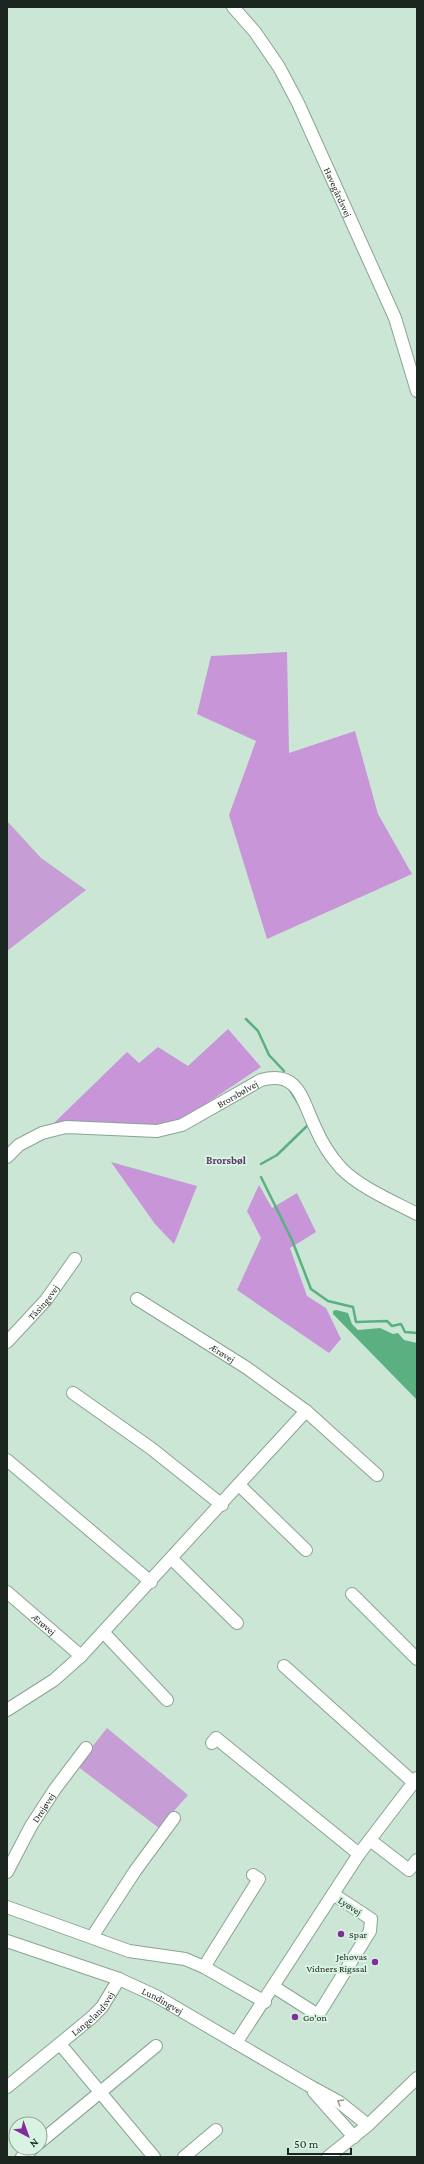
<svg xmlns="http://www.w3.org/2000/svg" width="424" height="2164" viewBox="0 0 424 2164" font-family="'Crimson Pro',serif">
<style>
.green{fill:#c69dd4}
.forest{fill:#c795d8}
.water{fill:#5bb082}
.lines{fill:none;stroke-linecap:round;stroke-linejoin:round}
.stream{stroke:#5bb082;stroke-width:2.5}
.minor-casing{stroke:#8aa494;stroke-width:14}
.minor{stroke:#fff;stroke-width:12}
.oneway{stroke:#999d9b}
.poi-dot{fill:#822d9c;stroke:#d8f3e2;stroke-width:1.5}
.labels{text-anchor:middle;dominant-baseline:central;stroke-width:4;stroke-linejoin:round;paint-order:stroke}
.street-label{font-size:10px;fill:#1c2620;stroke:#d8f3e2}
.poi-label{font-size:10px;fill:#1c2620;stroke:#d8f3e2;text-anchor:start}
.neighbourhood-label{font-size:11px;font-weight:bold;fill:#5f366c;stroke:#d8f3e2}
</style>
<rect width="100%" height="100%" fill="#cbe6d5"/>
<!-- green -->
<path class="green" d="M7,821L41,858L86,890L7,951Z
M107,1728L188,1795L159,1828L77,1766Z"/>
<!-- forest -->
<path class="forest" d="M287,652L289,753L355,731L378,814L412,874L267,939L229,815L256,741L197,714L211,656Z
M228,1029L261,1067L180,1121L157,1124H53L127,1052L139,1063L158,1047L188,1066Z
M111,1162L197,1186L174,1244L155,1224Z
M259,1185L272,1208L297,1193L316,1232L290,1248L307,1296L326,1308L341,1339L329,1353L237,1290L261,1238L247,1211Z"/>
<!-- water -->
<path class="water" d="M336,1310L348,1313L352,1324L358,1330L380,1328L393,1334L398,1333L404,1340L417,1343V1400L333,1314V1311Z"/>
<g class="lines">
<!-- stream -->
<path class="stream" d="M246,1019L258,1031L269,1055L284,1071
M290,1090L300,1106
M261,1164L277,1155L308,1125V1124
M261,1177L292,1240L311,1289L328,1301L353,1307L356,1322L387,1321L392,1326L401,1324L405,1332L417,1333"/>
<defs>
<g id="minor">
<path id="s1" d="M233,7L255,32L279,67L298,103L395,318L417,391"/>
<path id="s2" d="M7,1157L19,1145L42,1133L66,1127L157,1131L182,1125L261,1080C299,1070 302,1100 315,1127C321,1141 331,1157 341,1168C359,1187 394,1202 417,1214"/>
<path id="s3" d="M137,1299L247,1368L306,1411L377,1475"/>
<path id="s4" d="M7,1342L46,1300L75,1259"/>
<path d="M73,1393L152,1449L222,1505"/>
<path d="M7,1460L151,1582"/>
<path d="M239,1485L306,1550"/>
<path d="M172,1559L237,1623"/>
<path id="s5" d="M7,1592L81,1656"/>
<path d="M352,1594L417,1659"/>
<path d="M104,1633L167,1700"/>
<path d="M284,1666L413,1782"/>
<path d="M7,1710L54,1680L81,1656L306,1411"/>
<path d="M212,1743L216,1738L359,1854"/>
<path d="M370,1840L409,1870L417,1860"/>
<path id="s6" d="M7,1872L31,1826L55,1789L86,1748"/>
<path d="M7,1907L129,1951L185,1959L204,1967L265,2002"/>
<path d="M92,1937L135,1871L174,1818"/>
<path id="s7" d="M7,1941L119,1979L156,1996L308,2085L339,2102L368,2125"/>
<path d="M204,1967L259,1879L253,1875"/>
<path d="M274,1987L318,2015L370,1931L371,1919L333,1894"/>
<path d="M236,2043L359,1854L417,1778"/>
<path d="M60,2044L154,2157"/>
<path id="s8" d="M7,2087L91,2018L102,2007L119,1979"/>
<path d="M314,2092L354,2137"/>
<path d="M40,2142L156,2046"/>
<path d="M22,2157L33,2148"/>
<path d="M184,2157L216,2130"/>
<path d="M328,2157L368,2125L417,2078"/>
</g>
</defs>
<!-- minor casing -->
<use href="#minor" class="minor-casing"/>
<!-- minor -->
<use href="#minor" class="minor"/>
</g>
<!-- one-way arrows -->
<defs><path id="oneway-chevron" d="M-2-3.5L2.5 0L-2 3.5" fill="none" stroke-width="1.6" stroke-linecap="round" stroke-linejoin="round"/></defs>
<use class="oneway" href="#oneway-chevron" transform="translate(340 2102) rotate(-148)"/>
<!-- markers -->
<g class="poi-dot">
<circle cx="341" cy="1934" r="4"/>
<circle cx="375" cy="1962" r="4"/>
<circle cx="295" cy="2017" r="4"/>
</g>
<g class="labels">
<!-- street labels -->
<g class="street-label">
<text stroke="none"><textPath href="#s1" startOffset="214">Havegårdsvej</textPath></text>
<text stroke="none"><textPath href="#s2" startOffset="248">Brorsbølvej</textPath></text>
<text stroke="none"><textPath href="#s4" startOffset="54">Tåsingevej</textPath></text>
<text stroke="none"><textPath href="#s3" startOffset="101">Ærøvej</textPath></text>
<text stroke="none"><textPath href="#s5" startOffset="49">Ærøvej</textPath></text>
<text stroke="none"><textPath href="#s6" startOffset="74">Drejøvej</textPath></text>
<text transform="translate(350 1906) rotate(33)">Lyøvej</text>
<text stroke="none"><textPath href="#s7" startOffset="167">Lundingvej</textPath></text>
<text stroke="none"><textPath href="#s8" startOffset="113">Langelandsvej</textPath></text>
</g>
<!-- poi labels -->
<g class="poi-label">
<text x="349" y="1934">Spar</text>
<text x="367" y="1956" text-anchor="end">Jehovas<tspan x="367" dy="12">Vidners Rigssal</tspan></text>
<text x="303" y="2017">Go'on</text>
</g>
<!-- neighbourhood labels -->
<g class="neighbourhood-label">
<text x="226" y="1160">Brorsbøl</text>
</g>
</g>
<!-- border -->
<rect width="424" height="2164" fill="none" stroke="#1c2620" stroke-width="16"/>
<!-- north arrow -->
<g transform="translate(28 2136) rotate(139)"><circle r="19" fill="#d8f3e2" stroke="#8da194"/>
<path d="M0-3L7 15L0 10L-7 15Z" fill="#822d9c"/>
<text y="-6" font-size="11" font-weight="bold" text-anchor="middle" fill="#1c2620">N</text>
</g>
<!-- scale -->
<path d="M288 2148v6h63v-6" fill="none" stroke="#1c2620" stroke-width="2"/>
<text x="294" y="2148" font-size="12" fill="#1c2620" stroke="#d8f3e2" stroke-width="3" paint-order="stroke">50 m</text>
</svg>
